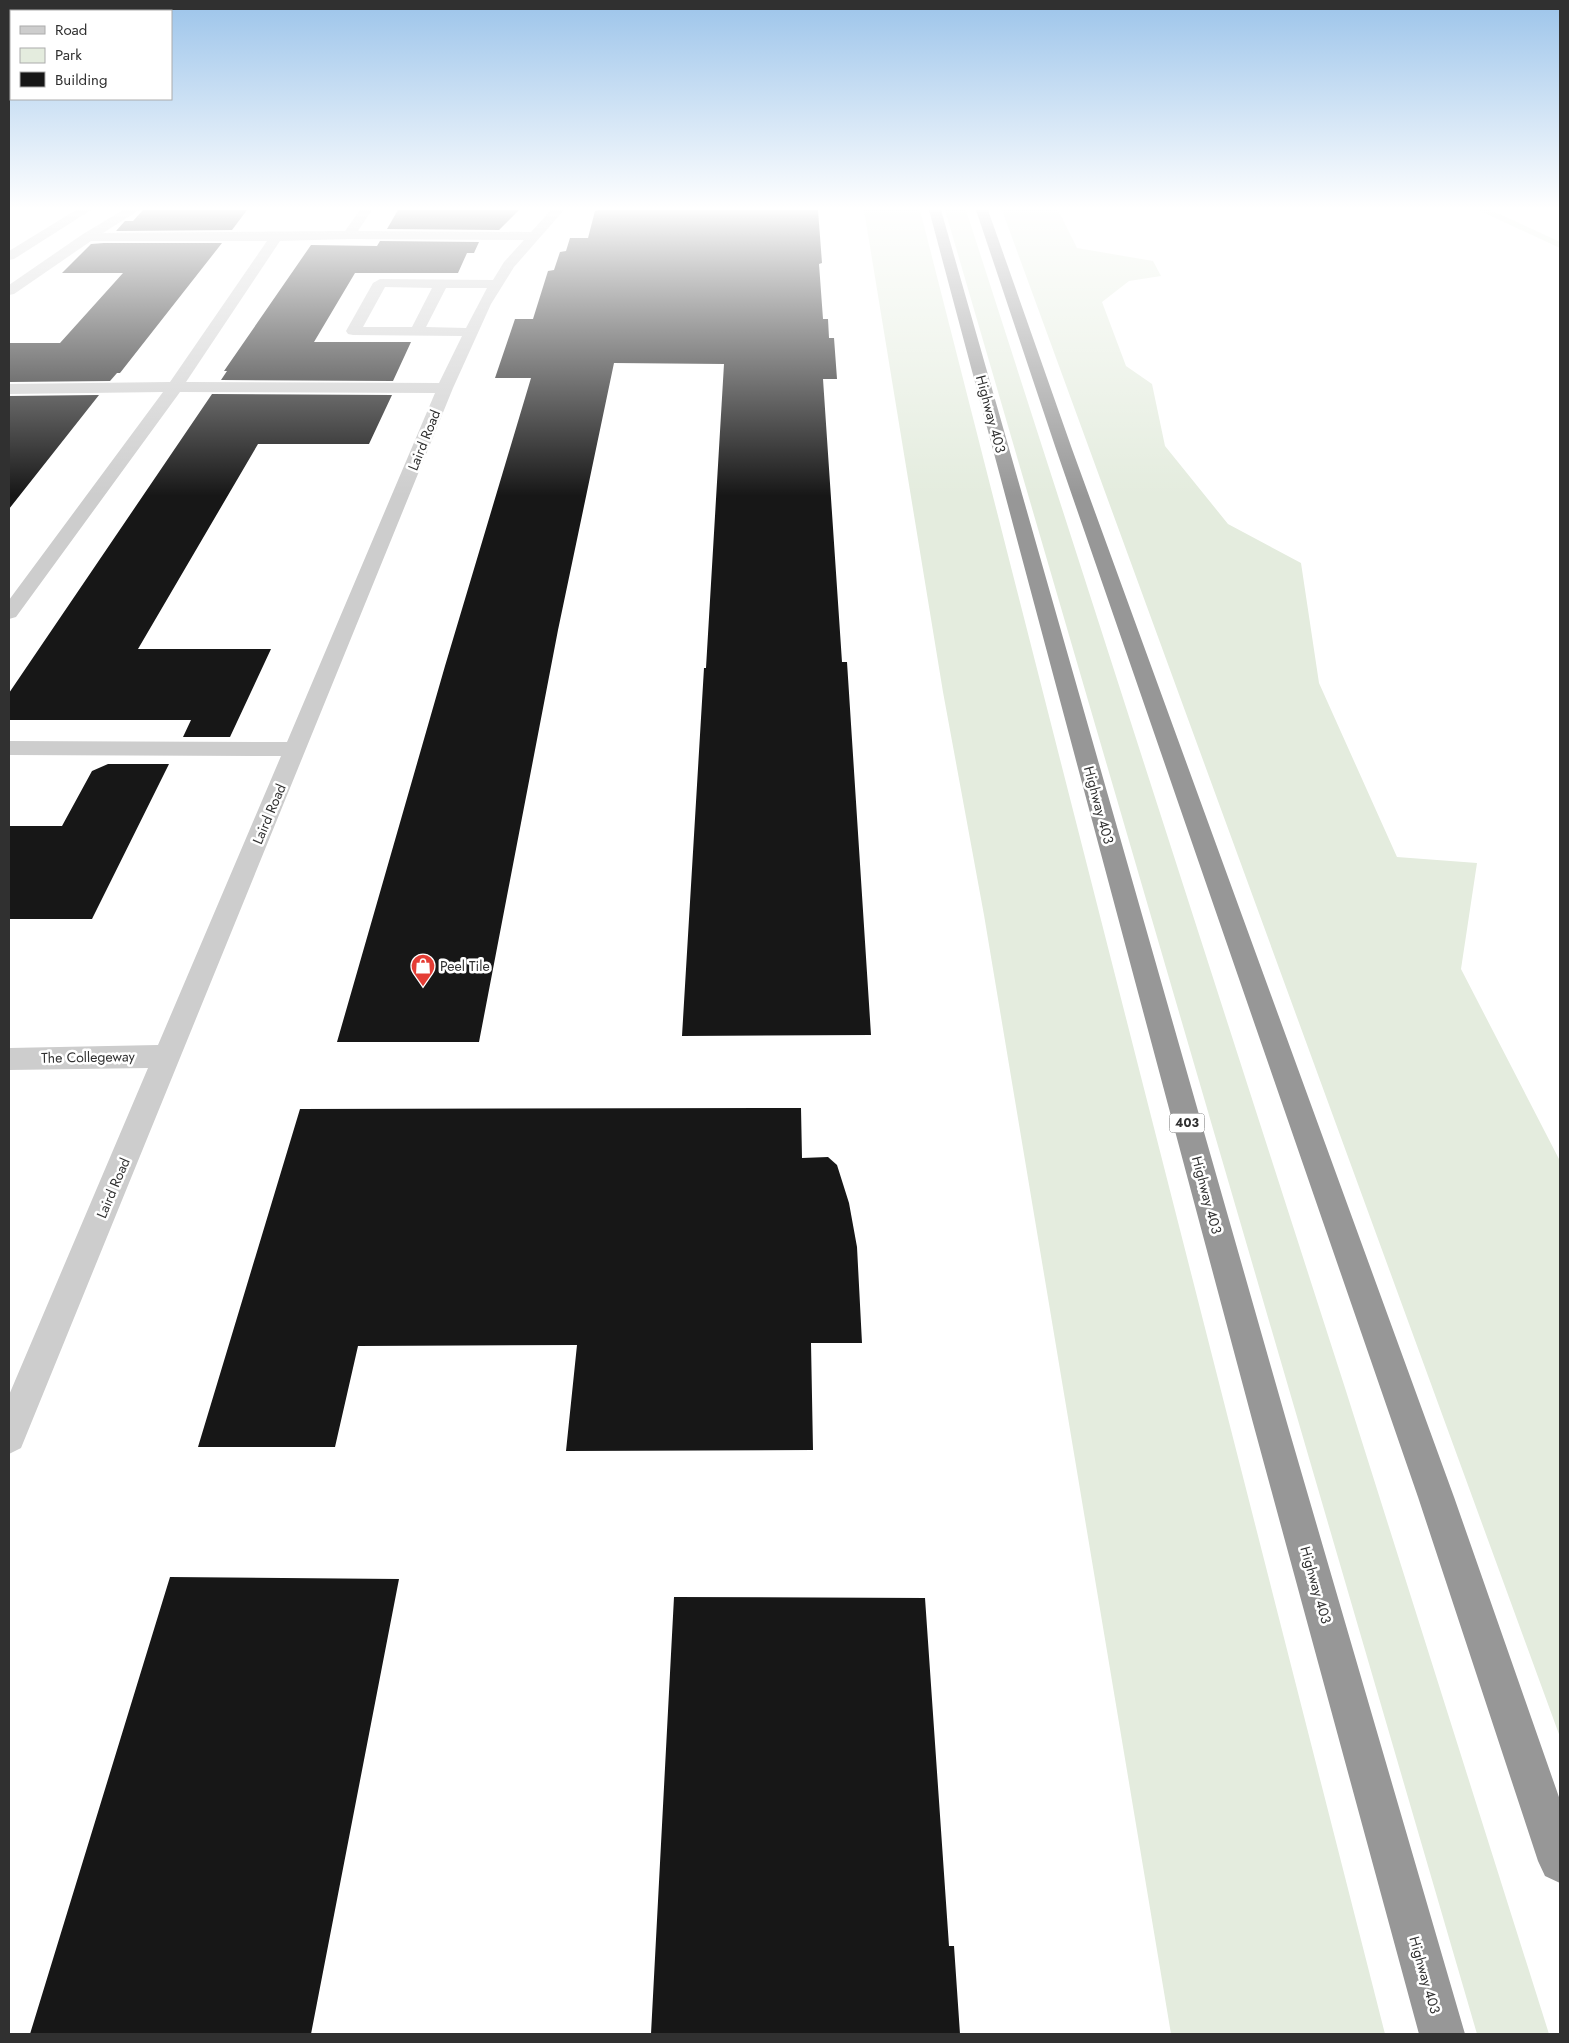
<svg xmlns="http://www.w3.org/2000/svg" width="1569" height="2043" viewBox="0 0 1569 2043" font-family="Jost,sans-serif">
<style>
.green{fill:#e4ecde}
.building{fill:#171717}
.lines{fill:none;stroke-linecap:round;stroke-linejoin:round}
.minor{fill:#cdcdcd;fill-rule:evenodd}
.highway{fill:#979797;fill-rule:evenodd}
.labels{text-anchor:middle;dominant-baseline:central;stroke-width:5;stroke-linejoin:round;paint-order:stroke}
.shield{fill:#fff;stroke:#6e6e6e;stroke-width:1}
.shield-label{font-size:12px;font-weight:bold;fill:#303030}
.street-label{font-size:14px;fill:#303030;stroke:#fff}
.poi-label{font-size:14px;fill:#303030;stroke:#fff;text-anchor:start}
</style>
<rect width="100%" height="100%" fill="#fff"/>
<!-- green -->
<path class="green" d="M864,210H920L1385,2034H1171L984,915L943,692Z
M945,210H966L1346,1391L1549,2034H1477Z
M1002,210H1058L1077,248L1153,261L1161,276L1129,281L1102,302L1126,366L1152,384L1165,446L1228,524L1301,563L1319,683L1397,857L1477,863L1461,969L1560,1161V1737Z
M1478,210H1491L1560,242V248Z"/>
<!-- building -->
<path class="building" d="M143,210H247L232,230L116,231L125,221H133Z
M398,210H519L499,230L387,229Z
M600,210H818L822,263L819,264L823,319H828L829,338H834L837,379H823L842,662H847L871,1035L682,1036L704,668H706L724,364L614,363L558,630L479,1042H337L445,666L531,378H495L515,319H533L548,271L554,270L560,252L566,251L570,238H588L595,211Z
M380,241L479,242L474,253H467L458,273H355L314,342H411L393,381L221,380L227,371H224L311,245L377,246Z
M104,243H222L120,373H117L110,381L9,382V343H60L123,273H62L91,244Z
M212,394L392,395L369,444H258L138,649H271L230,737H183L191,720H9V693Z
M99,395L9,509V396Z
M108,764H169L92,919H9V826H62L92,771Z
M801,1108L802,1158L828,1157L837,1165L849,1203L857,1247L862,1343H811L813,1450L566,1451L577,1345L358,1346L335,1447H198L300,1109Z
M170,1577L399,1579L311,2034H30Z
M674,1597L925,1598L949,1946H954L960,2034H651Z"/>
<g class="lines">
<!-- minor -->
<path class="minor" d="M76,210H91L14,259L9,260V251Z
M123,210H139L103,233L345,231L360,210H372L358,231L531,232L551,210H564L514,267L491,304L453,388L21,1448L9,1454V1395L148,1068L9,1070V1048L158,1045L281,756L9,755V741L287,742L435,393L180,392L16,617L9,619V600L163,392L9,394V384L170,382L267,241H91L14,294L9,295V285L83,234ZM349,239L524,240L504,262L493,280L380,279L373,283L346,331L348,334L353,335L462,336L439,383L186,382L280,241ZM385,287L432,288L412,327H363ZM446,288H487L466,328L426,327Z"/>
<!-- highway -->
<path class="highway" d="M929,210H941L1287,1423L1465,2034H1419L1253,1423Z
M976,210H988L1072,449L1454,1497L1560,1800V1883L1545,1876L1538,1861L1418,1497L1056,449Z"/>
</g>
<!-- sky -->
<linearGradient id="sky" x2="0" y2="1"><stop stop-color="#9cc4ea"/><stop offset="0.42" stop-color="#fff"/><stop offset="1" stop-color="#fff" stop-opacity="0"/></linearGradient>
<rect width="1569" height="496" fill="url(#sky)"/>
<!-- icons -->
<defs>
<symbol id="shop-pin" viewBox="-11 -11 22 30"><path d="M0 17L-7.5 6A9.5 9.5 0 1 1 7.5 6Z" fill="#e43d35" stroke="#fff"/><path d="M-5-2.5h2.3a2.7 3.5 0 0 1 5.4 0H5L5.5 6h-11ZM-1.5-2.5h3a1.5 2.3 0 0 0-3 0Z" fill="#fff"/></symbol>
</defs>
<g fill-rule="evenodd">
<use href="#shop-pin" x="409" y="952" width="28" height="38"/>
</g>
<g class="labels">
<!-- shield labels -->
<rect class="shield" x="1169.5" y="1113.5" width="35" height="19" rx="4"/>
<g class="shield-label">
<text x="1187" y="1123">403</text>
</g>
<!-- street labels -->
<g class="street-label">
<text transform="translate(991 414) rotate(75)">Highway 403</text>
<text transform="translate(424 440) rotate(-68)">Laird Road</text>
<text transform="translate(1099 805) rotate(75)">Highway 403</text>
<text transform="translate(269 814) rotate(-67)">Laird Road</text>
<text transform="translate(88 1057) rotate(-1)">The Collegeway</text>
<text transform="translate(113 1188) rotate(-67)">Laird Road</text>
<text transform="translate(1207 1195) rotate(75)">Highway 403</text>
<text transform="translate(1316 1585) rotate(74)">Highway 403</text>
<text transform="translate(1425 1975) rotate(74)">Highway 403</text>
</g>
<!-- poi labels -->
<g class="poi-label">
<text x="440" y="966">Peel Tile</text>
</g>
</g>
<!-- border -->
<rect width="1569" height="2043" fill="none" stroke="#303030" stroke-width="20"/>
<!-- legend -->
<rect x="10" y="10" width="162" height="90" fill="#ffffff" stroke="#acacac"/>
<rect x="20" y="26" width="25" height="8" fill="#cdcdcd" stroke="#acacac"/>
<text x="55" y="35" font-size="15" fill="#303030">Road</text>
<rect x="20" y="48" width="25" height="15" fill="#e4ecde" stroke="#acacac"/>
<text x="55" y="60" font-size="15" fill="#303030">Park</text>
<rect x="20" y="72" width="25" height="15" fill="#171717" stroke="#acacac"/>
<text x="55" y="85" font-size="15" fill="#303030">Building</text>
</svg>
